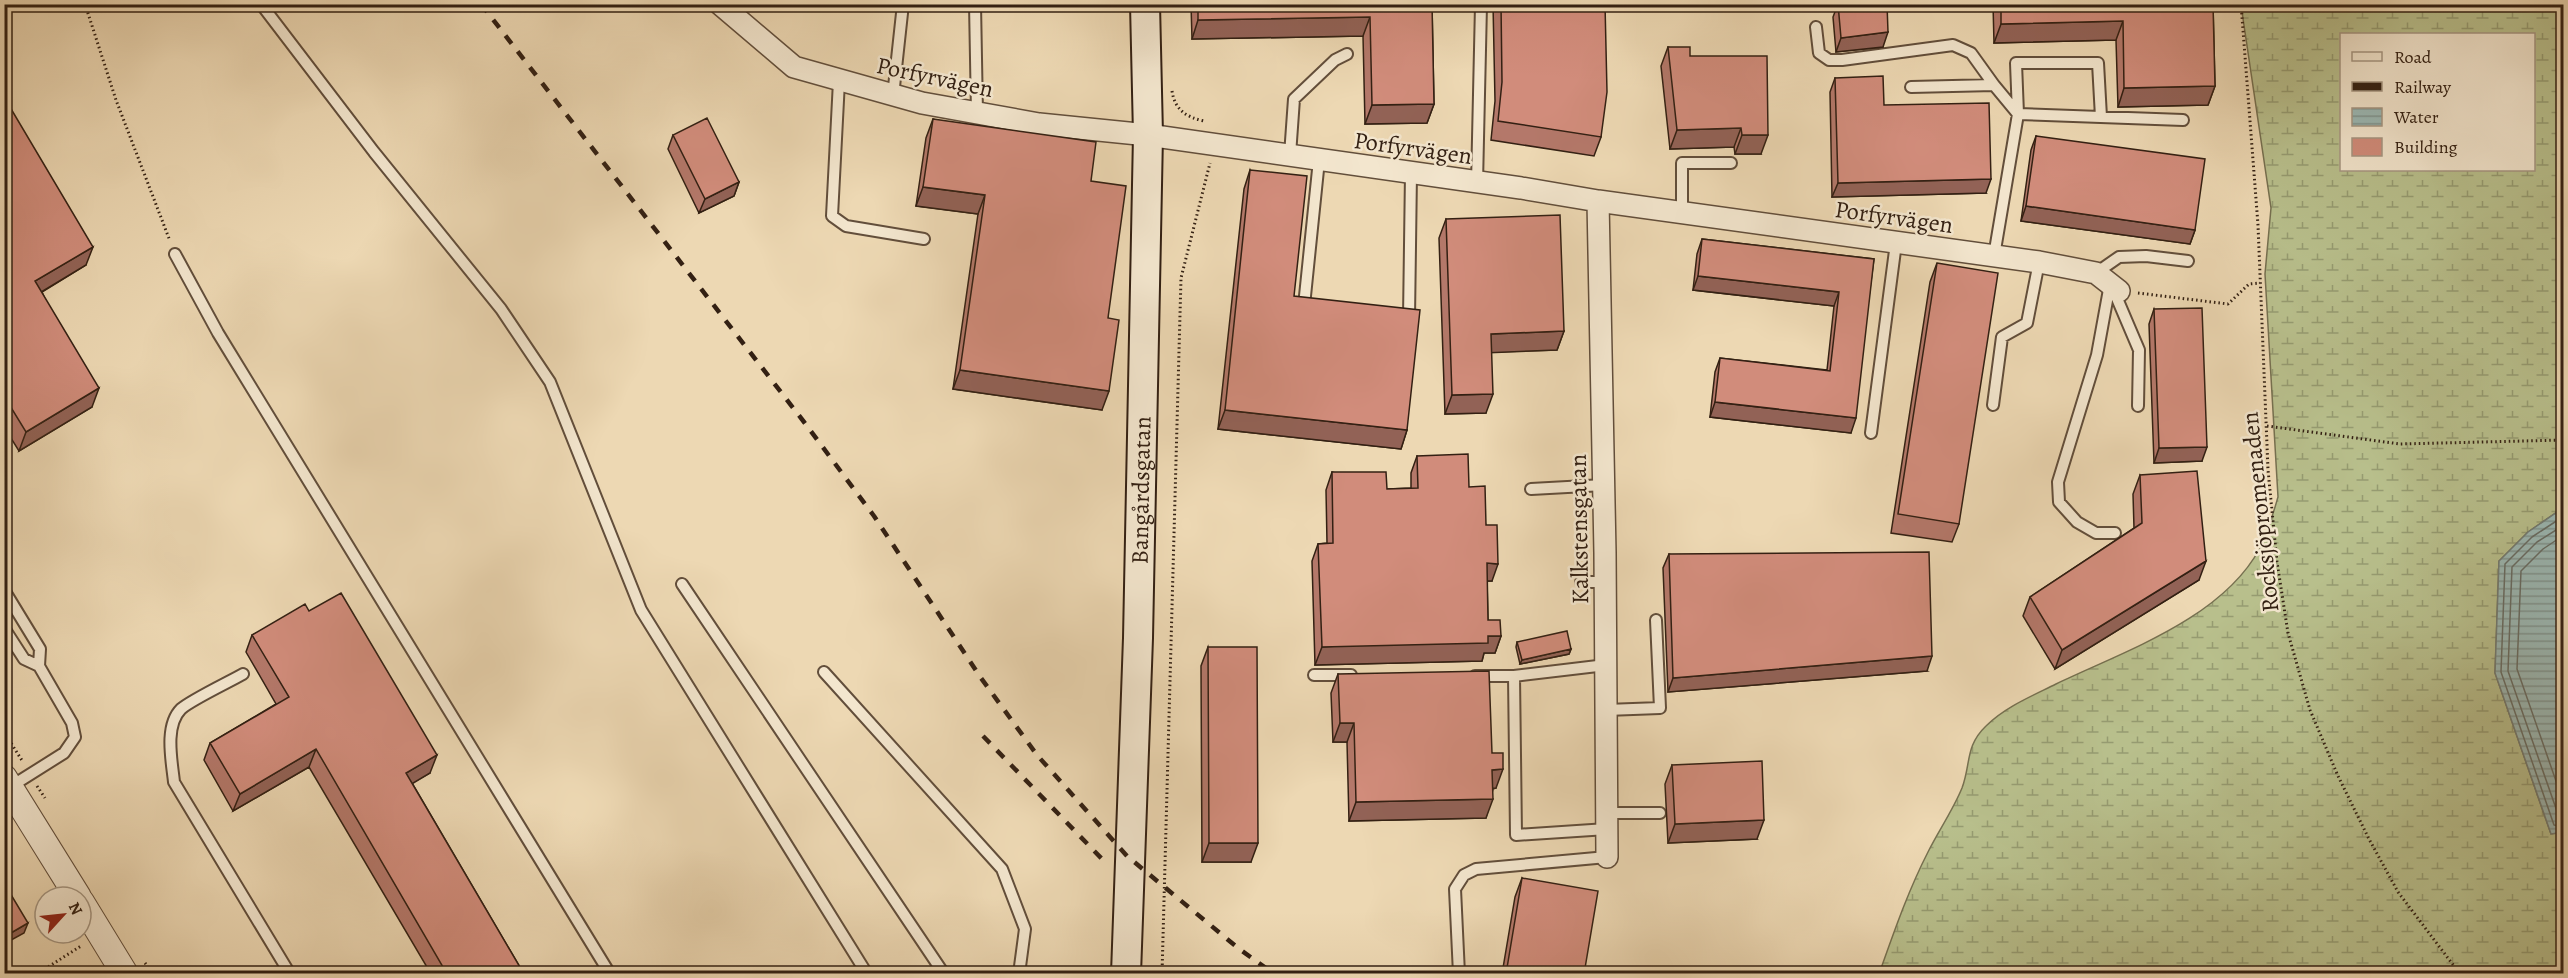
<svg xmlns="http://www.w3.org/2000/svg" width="2568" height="978" viewBox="0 0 2568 978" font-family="Alegreya,serif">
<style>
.wetland{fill:url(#wetland-marsh);stroke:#767050;stroke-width:1.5;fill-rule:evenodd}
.water{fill:url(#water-rules);stroke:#717b74;stroke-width:1.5}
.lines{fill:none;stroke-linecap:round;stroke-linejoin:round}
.shore{stroke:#676c64;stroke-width:1.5}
.service-casing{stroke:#624e3b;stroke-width:14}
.minor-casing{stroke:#624e3b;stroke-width:24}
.tertiary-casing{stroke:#624e3b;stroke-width:28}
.secondary-casing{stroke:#332013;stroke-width:32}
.path{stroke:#332013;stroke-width:3;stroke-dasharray:1.5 3;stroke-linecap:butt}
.service{stroke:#f3e6ce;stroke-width:10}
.minor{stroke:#f3e6ce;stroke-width:21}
.tertiary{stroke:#f3e6ce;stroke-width:26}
.secondary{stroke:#f3e6ce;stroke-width:28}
.rail{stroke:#332013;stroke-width:4.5;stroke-dasharray:10 10;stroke-linecap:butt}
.wall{fill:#b4786a;stroke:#332013;stroke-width:1.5}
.shaded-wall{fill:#926256;stroke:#332013;stroke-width:1.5}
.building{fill:#d18c7b;stroke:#332013;stroke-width:1.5}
.labels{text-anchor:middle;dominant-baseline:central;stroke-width:5;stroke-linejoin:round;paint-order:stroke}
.street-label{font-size:24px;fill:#332013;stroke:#f3e6ce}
</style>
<defs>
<pattern id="wetland-marsh" width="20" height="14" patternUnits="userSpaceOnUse" patternTransform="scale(1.5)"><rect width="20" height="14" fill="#b8bf8c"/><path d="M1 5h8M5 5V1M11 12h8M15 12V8" fill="none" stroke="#969b71"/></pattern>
<pattern id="water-rules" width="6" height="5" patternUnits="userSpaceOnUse" patternTransform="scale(1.5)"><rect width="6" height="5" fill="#9bb8b4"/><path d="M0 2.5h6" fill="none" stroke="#7f9591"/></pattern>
</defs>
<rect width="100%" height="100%" fill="#edd8b3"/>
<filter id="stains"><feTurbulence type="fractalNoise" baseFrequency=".00333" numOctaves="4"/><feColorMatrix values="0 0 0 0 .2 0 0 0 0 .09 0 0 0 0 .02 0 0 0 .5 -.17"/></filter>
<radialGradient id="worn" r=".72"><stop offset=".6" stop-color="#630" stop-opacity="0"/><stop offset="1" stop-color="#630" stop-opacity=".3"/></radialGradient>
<!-- wetland -->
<path class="wetland" d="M2241,5H2563V508L2528,532L2499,561L2495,673L2551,834L2563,832V973L1879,974C1894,932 1908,891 1928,852C1939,830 1953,810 1962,788C1971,764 1965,746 1986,726C2005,707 2032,696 2056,684C2124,651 2222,619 2260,548C2268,532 2273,514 2278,497L2265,274L2271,208ZM2342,34H2534V170H2342Z"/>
<!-- water -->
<path class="water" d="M2563,508L2564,832L2551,834L2495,673L2499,561L2528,532Z"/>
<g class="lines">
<!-- shore -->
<path class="shore" d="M2564,516L2532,537L2505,564L2501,672L2554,825L2564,827
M2564,525L2537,542L2512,567L2508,671L2559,817L2564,819
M2564,535L2543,549L2521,571L2517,669L2564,804"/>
<defs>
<path id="service" d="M261,4L374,152L501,309L550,382L641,610L867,974
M975,4L977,113
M1816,27L1819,53L1829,60H1842L1953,45L1971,53L1994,85
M839,81L832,216L846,226L924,239
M1911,87L1994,85L2018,114
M893,96L903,4
M2018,114L2016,63H2098L2101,117
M1290,155L1294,99L1335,60L1347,54
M1477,183L1481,5
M1682,213V163H1731
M175,254L218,333L610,974
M1994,256L2018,114L2183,120
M2096,273L2119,257L2146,256L2188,261
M2110,284L2097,355L2058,482L2059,502L2077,522L2096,533H2115
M2113,289L2139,350L2138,406
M1305,296L1319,160
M1409,318L1411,173
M1993,405L2002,337L2027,323L2039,262
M1871,433L1896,243
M1531,489L1604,485
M1581,582H1605
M682,584L944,974
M4,590L40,649L39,666
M4,628L24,659L39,666L72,723L75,737L64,753L10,787
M824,672L1002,869L1025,929L1019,974
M243,674C229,682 191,700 181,709C164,726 172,762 174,782L290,974
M1314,675H1351
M1475,676H1514L1606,665
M1514,676L1516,835L1607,829
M1606,710L1660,708L1656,620
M1607,813H1660
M1459,974L1455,889L1464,875L1476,869L1607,857"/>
<path id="minor" d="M720,4L794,67L922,103L1039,124L1148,135L1521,188L1598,201L2039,262L2096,273L2119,291
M1598,201L1605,553L1607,857"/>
<path id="tertiary" d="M4,778L78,897
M81,902L125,974"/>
<g id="secondary">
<path id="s1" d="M1126,974L1138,638L1148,135L1145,4"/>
</g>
</defs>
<!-- service casing -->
<use href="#service" class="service-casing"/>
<!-- minor casing -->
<use href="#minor" class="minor-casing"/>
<!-- tertiary casing -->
<use href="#tertiary" class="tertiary-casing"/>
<!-- secondary casing -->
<use href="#secondary" class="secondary-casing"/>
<!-- path -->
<path class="path" d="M85,4L116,100L170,241
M2241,4L2258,225L2268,470L2277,562L2288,633L2310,710L2338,776L2369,839L2398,892L2460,974
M1172,91C1175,110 1186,117 1204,121
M2138,293L2228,304L2249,284L2260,283
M2267,426L2400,444L2564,440
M4,732L23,762
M37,786L45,798
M145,963L153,974
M37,974L81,946
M1162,974L1181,278L1210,163"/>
<!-- service -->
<use href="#service" class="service"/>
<!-- minor -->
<use href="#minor" class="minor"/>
<!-- tertiary -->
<use href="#tertiary" class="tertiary"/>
<!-- secondary -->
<use href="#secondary" class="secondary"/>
<!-- rail -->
<path class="rail" d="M481,4L804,422L874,516L981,678L1037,755L1127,856L1238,948L1274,974
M983,736L1102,859"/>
</g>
<!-- wall -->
<path class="wall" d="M1191,4H1432L1434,104L1427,123L1365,124L1363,36L1192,39Z
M1493,4H1605L1601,137L1594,156L1491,140L1495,101Z
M1838,4H1887L1883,47L1836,52L1833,17Z
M1993,4H2213L2215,86L2208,105L2118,107L2116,40L1994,43Z
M1668,47L1690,56L1761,154H1735L1734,147L1670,149L1661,66Z
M1835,78L1884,105L1986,193L1832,197L1830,92Z
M4,97L86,265L42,292L92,407L19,451L4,427Z
M933,119L1091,181L1108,318L1102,410L953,389L978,214L916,206L926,138Z
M673,135L739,182L734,196L699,213L668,149Z
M2036,136L2195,230L2190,244L2021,221L2031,150Z
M1250,170L1294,296L1407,430L1401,449L1218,429L1244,189Z
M1446,219L1564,331L1557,350L1491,352L1486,413L1445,414L1439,238Z
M1702,239L1874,259L1851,433L1710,417L1715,372L1720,358L1827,370L1834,306L1693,290L1697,254Z
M1937,263L1959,524L1952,542L1891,533L1930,282Z
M2154,309L2202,461L2154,463L2149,324Z
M1417,456L1469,487L1486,525L1492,581H1487L1488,620L1501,636L1495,653H1484L1482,661L1315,665L1312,561L1318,544L1327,543L1326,490L1332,472L1387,489L1411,488V473Z
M2140,475L2199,580L2055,669L2023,616L2030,597L2134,528L2133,494Z
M1669,554L1927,671L1668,692L1663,568Z
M309,611L430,773L412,783L524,974H431L309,767L233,811L204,760L210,743L276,704L246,652L252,635Z
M1517,642L1571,649L1569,654L1520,664L1516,647Z
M1208,647L1251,862H1202L1201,666Z
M1338,674L1492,753L1496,788L1493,789L1486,818L1349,821L1347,742H1333L1331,693Z
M1672,765L1757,839L1668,843L1665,784Z
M1522,878L1584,974H1502L1515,897Z"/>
<!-- shaded-wall -->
<path class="shaded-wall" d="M1370,17L1363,36L1192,39L1198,20Z
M2123,21L2116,40L1994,43L2001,24Z
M1888,32L1883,47L1836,52L1841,38Z
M2215,86L2208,105L2118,107L2124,88Z
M1434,104L1427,123L1365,124L1372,105Z
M1741,128L1734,147L1670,149L1677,130Z
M1742,135H1768L1761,154H1735Z
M1991,179L1986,193L1832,197L1838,183Z
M739,182L734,196L699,213L705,199Z
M923,187L985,195L978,214L916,206Z
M2026,206L2195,230L2190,244L2021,221Z
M93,247L86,265L28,300L35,281Z
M1698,276L1839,292L1834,306L1693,290Z
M1564,331L1557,350L1484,353L1491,334Z
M960,370L1109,391L1102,410L953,389Z
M99,388L92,407L19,451L26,432Z
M1493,394L1486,413L1445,414L1452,395Z
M1715,402L1856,418L1851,433L1710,417Z
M1225,410L1407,430L1401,449L1218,429Z
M2207,447L2202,461L2154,463L2159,448Z
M2206,561L2199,580L2055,669L2062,650Z
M1487,563L1498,564L1492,581H1481Z
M1488,636H1501L1495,653H1484L1482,661L1315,665L1322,647Z
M1571,649L1569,654L1520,664L1522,660Z
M1932,656L1927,671L1668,692L1673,678Z
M1340,723H1354L1347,742H1333Z
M316,749L309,767L233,811L240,794Z
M437,755L430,773L400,791L406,773Z
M1503,769L1496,788L1485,789L1492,770Z
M1493,799L1486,818L1349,821L1356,802Z
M1764,820L1757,839L1668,843L1675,824Z
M1209,843H1258L1251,862H1202Z
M28,923L24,933L4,944V937Z"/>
<!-- building -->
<path class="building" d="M1198,4H1432L1434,104L1372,105L1370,17L1198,20Z
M1501,4H1605L1607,92L1601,137L1498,121L1502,82Z
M1838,4H1887L1888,32L1841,38Z
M2001,4H2213L2215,86L2124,88L2123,21L2001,24Z
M1668,47H1690V56H1767L1768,135H1742L1741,128L1677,130Z
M1883,76L1884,105L1989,103L1991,179L1838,183L1835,78Z
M4,97L93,247L35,281L99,388L26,432L4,396Z
M707,118L739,182L705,199L673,135Z
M933,119L1096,142L1091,181L1126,186L1108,318L1119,320L1109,391L960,370L985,195L923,187Z
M2036,136L2205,159L2195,230L2026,206Z
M1250,170L1307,176L1294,296L1420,310L1407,430L1225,410Z
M1560,215L1564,331L1491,334L1493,394L1452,395L1446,219Z
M1702,239L1874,259L1856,418L1715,402L1720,358L1830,371L1839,292L1698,276Z
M1937,263L1998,273L1959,524L1898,514Z
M2202,308L2207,447L2159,448L2154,309Z
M1468,454L1469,487L1485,486L1486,525H1497L1498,564L1487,563L1488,620H1500L1501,636H1488V643L1322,647L1318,544L1333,543L1332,472H1386L1387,489L1418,488L1417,456Z
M2197,471L2206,561L2062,650L2030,597L2142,523L2140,475Z
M1929,552L1932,656L1673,678L1669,554Z
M341,593L437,755L406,773L524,974H447L316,749L240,794L210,743L289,697L252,635L305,604L309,611Z
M1567,631L1571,649L1522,660L1517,642Z
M1208,647H1257L1258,843H1209Z
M1489,671L1492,753H1503V769L1492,770L1493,799L1356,802L1354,723H1340L1338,674Z
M1762,761L1764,820L1675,824L1672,765Z
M1522,878L1598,891L1584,974H1506Z
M4,883L28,923L4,937Z"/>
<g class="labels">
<!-- street labels -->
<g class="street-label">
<text transform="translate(935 77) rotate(12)">Porfyrvägen</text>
<text transform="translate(1413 148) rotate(8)">Porfyrvägen</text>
<text transform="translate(1894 217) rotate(8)">Porfyrvägen</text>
<text stroke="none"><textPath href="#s1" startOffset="484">Bangårdsgatan</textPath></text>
<text transform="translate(2260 512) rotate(-96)">Rocksjöpromenaden</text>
<text transform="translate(1579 529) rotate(-91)">Kalkstensgatan</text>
</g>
</g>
<!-- margin -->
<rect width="2568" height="978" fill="none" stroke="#edd8b3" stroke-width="24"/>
<rect x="6" y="6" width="2556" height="966" fill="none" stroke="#332013" stroke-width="3"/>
<rect x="12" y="12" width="2544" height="954" fill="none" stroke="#332013" stroke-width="1.5"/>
<!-- legend -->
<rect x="2340" y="33" width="195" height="138" fill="#f3e6ce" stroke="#a69783" stroke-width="1.5"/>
<rect x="2352" y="52" width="30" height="9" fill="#f3e6ce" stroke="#a69783" stroke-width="1.5"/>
<text x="2394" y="63" font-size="18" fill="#332013">Road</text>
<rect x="2352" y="82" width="30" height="9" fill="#332013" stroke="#a69783" stroke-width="1.5"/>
<text x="2394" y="93" font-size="18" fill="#332013">Railway</text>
<rect x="2352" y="108" width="30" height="18" fill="url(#water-rules)" stroke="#a69783" stroke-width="1.5"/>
<text x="2394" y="123" font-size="18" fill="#332013">Water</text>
<rect x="2352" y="138" width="30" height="18" fill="#d18c7b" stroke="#a69783" stroke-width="1.5"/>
<text x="2394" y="153" font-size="18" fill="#332013">Building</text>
<!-- north arrow -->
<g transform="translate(63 915) rotate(63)"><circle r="28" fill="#f3e6ce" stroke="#a69783" stroke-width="1.5"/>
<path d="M0-4.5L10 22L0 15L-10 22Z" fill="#8f2418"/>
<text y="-9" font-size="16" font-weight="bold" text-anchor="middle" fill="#332013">N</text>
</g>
<rect width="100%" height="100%" filter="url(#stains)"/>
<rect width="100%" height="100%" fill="url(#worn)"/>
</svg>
